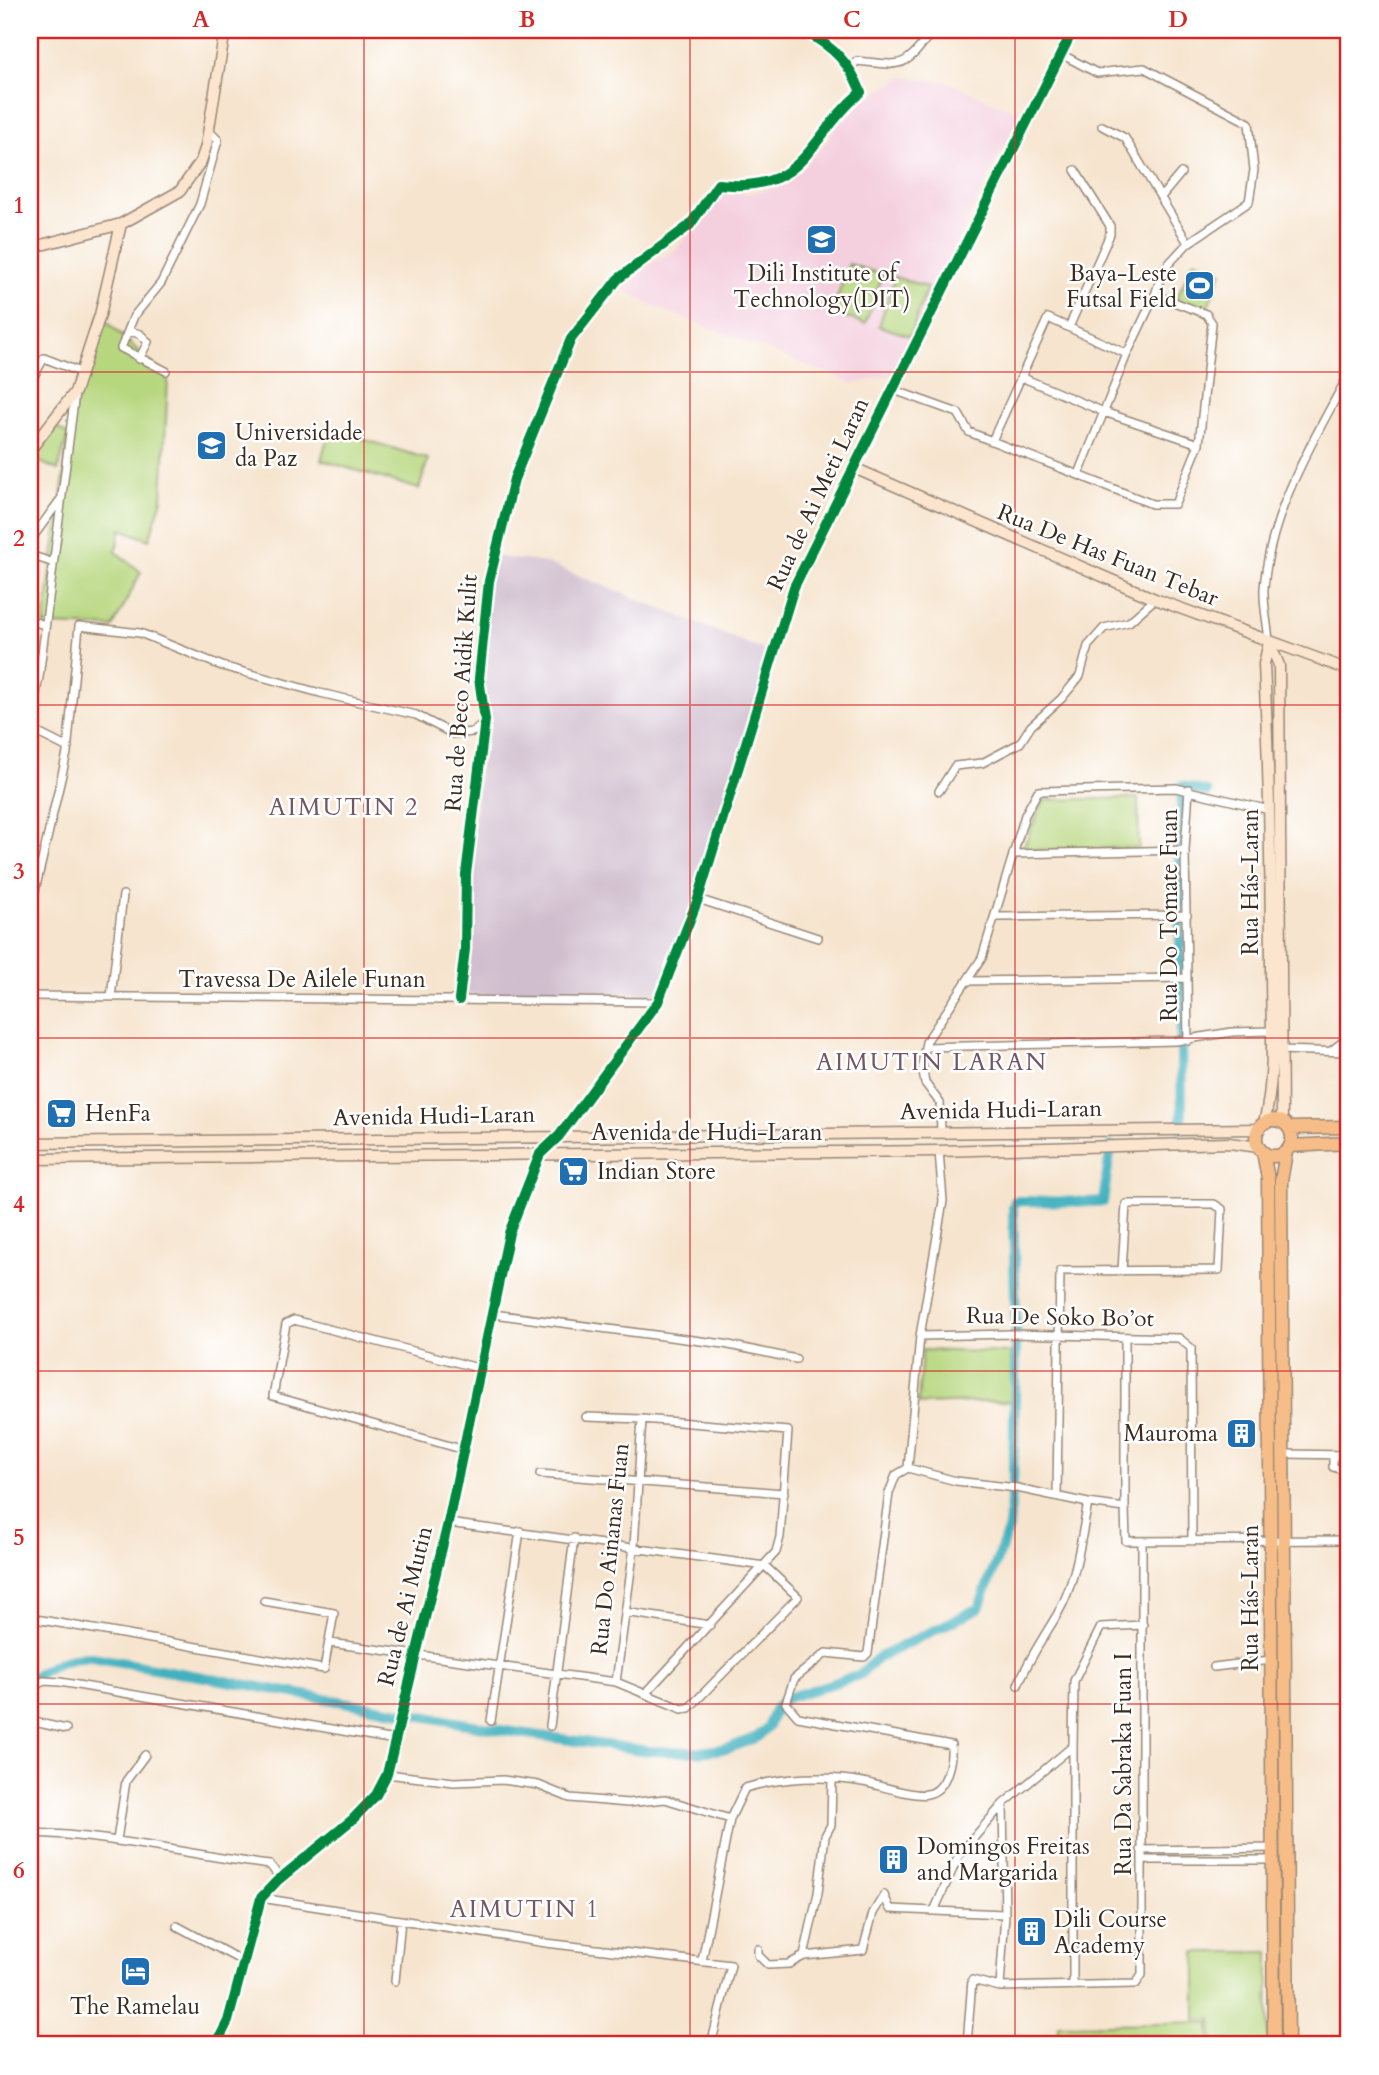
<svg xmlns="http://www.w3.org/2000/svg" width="1379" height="2075" viewBox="0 0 1379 2075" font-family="Cardo,serif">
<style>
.built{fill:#f4cfde}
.industrial{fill:#d0bdce}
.green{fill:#b7d77f;stroke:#79804e;stroke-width:2}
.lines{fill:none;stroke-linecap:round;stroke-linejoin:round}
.canal{stroke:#43b1bf;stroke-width:10}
.street-casing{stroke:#988776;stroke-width:10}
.secondary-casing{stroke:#988776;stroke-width:13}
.primary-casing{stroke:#988776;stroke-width:15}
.street{stroke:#fff;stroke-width:7}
.secondary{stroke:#fce5cf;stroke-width:10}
.primary{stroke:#f7bd88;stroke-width:12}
.cycleway-casing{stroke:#fff;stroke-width:15}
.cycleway{stroke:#00873e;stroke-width:10}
.grid{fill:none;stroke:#d62828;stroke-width:2;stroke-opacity:0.55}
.labels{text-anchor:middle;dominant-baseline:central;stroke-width:5;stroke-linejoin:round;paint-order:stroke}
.poi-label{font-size:23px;fill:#3b2a1e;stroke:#fff;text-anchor:start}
.street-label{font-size:23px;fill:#3b2a1e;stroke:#fff}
.neighbourhood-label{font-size:24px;letter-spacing:2px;fill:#745665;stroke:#fff}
.neatline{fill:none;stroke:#d62828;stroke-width:2.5}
.grid-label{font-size:23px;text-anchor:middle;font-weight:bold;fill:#d62828}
</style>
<rect width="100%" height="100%" fill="#fff"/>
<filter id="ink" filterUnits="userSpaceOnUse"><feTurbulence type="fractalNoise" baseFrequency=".0143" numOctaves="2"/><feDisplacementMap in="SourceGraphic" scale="14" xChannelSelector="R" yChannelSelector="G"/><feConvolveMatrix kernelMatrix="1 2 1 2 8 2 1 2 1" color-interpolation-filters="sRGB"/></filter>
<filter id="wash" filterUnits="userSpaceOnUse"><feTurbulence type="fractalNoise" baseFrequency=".00686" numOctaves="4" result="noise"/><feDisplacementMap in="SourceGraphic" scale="28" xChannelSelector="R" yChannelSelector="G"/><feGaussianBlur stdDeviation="1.57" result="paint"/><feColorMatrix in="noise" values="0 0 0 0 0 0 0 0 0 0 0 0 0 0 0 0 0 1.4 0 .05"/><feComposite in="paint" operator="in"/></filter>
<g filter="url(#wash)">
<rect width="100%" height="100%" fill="#f6e4ce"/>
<!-- built -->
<path class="built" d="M902,77L945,81L1020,113L893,374L855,384L650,305L623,289L652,263L677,249L705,210L715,191L749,193L784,185L826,142L847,111Z"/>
<!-- industrial -->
<path class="industrial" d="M492,556L547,563L773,654L680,957L659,993L466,995L462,961L484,714L477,677Z"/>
<!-- green -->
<path class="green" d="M1194,260L1222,272L1206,311L1176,299Z
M849,264L883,275L865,324L832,312Z
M895,277L927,287L910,336L879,326Z
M100,315L168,379L162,499L149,540L121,529L116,552L141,572L113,627L44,625L75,392Z
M54,426L68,435L58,470L33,459Z
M330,429L428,459L419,489L321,460Z
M1138,798L1139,848L1022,850L1044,800Z
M922,1350L1011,1353L1013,1401L918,1404Z
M1196,1952H1269L1268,2045H1213L1212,2019H1196Z
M1210,2022V2045H1057L1058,2025Z"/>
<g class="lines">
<!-- canal -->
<path class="canal" d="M1182,1129L1179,858L1182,786L1207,792
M30,1682C42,1667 72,1656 92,1657L506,1731L648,1751L700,1752L729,1748L757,1737L768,1727L775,1708L787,1698L859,1675L878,1658L979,1608L1009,1528L1013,1478L1016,1333L1013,1208L1015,1201L1103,1202L1111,1146"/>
</g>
</g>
<g filter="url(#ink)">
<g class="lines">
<defs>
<path id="street" d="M1061,54L1097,73L1144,68L1249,123L1254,170L1249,202L1188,243L1163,270L1155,295L1127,354L1079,474
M851,67L857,61C905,66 904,69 933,30
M1102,126L1125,138L1188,243
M1161,197L1181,173
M1070,325L1110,234V226L1075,170
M129,331L140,334L148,342L139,359
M166,371L121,348L134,316L161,283L200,204L218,140L208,130
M1021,377L1104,412L1199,444
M30,383L44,358L80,372
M891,389L958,413L969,432L1152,504H1175L1199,444L1212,323L1206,314L1155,295
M992,441L1048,318L1127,354
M30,541L60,500
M30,555L51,562
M30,620L44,625
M1269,642C1268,625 1263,606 1264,588C1270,511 1313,441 1349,374
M30,723L39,677L75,393
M30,729L68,748
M939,791L955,766L982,763L1020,743L1031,726L1061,699L1080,676L1088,646L1104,628L1129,622L1155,599
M1013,854L1185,850
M698,899L818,938
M30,912L67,753L79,626L140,633L222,666L320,693L416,715L453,734L473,732L485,721
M996,917L1187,915
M968,981L1186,978
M30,996L658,1002
M111,997L123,895
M459,1000L465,949L466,874L485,720L479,678L489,581L514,479L571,339L618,279L690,225L718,184C807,194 806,139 861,92C849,62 834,48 806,32
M1188,1041L1185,850L1189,789
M925,1047L1176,1041L1232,1032L1271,1031
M1277,1050L1349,1052
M1331,1051L1349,1037
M941,1131L940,1103L925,1083L922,1065L926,1042L982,958L1025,815L1038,791L1176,788L1270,810
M939,1151L943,1201L920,1336L1012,1334L1179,1338L1191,1348L1192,1541
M493,1314L724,1344L796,1359
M1125,1339V1508
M586,1417L642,1419
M461,1449L273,1396L286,1324L294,1320L482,1369
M1283,1454L1349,1455
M1333,1456V1467L1349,1472
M908,1468L956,1481L1017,1488L1088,1503L1125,1508L1126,1541L1349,1540
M908,1468L920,1336
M540,1474L784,1493
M1057,1496L1060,1271L1219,1270L1222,1209L1214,1204H1126L1122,1271
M1142,1542V1975L1136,1984L1000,1987L1005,1914L1003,1804L1073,1746L1074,1681L1101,1627L1143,1625
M625,1612L710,1625
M30,1618L324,1669L334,1613L264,1601
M330,1643L616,1682L682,1709L689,1708L798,1597L765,1566L448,1523
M1214,1667L1271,1660
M616,1682L634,1547L642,1419L788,1431L780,1537L776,1552L645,1694
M1018,1685C1030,1656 1043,1639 1058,1613C1076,1582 1081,1539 1088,1503
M30,1688L44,1681L60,1682L395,1740
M30,1721L66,1729
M491,1721L520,1531
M550,1726L574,1538
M387,1774L454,1782L503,1780L538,1785L570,1798L628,1803L665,1799L730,1819
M1003,1804L959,1855L934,1911L1005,1914
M30,1833C111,1835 189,1855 270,1865L280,1878
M117,1840L126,1781L145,1755
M1141,1850L1274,1848
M1142,1860H1274
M261,1898L546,1943L731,1965L711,2045
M177,1926L244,1962
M758,1949V1955L768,1965L789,1964L804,1956L863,1950L873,1913L884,1895L890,1909L934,1911
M804,1956L818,1893L825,1836L831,1825L832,1780
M702,1961L730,1819L745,1788C782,1777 825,1775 863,1782C879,1785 913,1797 927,1794C947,1791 952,1761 951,1745L798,1717L786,1703L794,1679L826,1653L864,1657L868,1653L889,1493L896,1475L908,1468
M395,1981L401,1920
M1073,1986V1746
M967,2045L972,1980L1000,1987"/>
<path id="secondary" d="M30,248L121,224L180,191L201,161L206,146L225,30
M30,450L75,392L100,315L121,224
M854,468L1155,599L1349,670
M1269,642L1279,665L1282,1121
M1264,1123C1276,1076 1271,1022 1271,974C1271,870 1269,768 1264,664L1269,642
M30,1143L1259,1129
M30,1159L939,1151L1229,1143L1259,1147
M216,2045L228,2021L261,1898L277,1881L353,1819L376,1795L387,1774L448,1523L509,1233L540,1154L559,1136L658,1002L698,899L794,587L1073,30"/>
<path id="primary" d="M1256 1138a18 18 0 1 1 36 0a18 18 0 1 1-36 0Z
M1289,1128L1349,1127
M1290,1146L1349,1143
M1263,1152L1268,1179L1274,2045
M1286,1152L1281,1181L1288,2045"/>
</defs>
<!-- street casing -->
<use href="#street" class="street-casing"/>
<!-- secondary casing -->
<use href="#secondary" class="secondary-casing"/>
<!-- primary casing -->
<use href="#primary" class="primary-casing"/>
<!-- street -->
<use href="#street" class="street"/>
<!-- secondary -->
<use href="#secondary" class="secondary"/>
<!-- primary -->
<use href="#primary" class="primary"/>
<defs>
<path id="cycleway" d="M459,1000L465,949L466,874L485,720L479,678L489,581L514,479L571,339L618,279L690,225L718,184C807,194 806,139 861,92C849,62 834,48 806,32
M216,2045L228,2021L261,1898L277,1881L353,1819L376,1795L387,1774L448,1523L509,1233L540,1154L559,1136L658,1002L698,899L794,587L1073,30"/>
</defs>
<!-- cycleway casing -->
<use href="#cycleway" class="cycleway-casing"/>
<!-- cycleway -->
<use href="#cycleway" class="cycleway"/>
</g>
</g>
<!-- grid -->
<path class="grid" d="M364,30V2045M690,30V2045M1015,30V2045M30,372H1349M30,705H1349M30,1038H1349M30,1371H1349M30,1704H1349"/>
<!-- icons -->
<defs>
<symbol id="university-square" viewBox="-11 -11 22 22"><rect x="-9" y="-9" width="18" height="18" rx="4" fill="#1f6fb2" stroke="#fff"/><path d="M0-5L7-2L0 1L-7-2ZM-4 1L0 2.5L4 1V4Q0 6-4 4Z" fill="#fff"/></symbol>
<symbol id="stadium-square" viewBox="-11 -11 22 22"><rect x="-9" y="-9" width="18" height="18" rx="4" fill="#1f6fb2" stroke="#fff"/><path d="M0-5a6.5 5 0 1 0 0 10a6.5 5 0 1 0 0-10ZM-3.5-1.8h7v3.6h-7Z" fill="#fff"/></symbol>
<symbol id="supermarket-square" viewBox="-11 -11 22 22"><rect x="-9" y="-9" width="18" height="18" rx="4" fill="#1f6fb2" stroke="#fff"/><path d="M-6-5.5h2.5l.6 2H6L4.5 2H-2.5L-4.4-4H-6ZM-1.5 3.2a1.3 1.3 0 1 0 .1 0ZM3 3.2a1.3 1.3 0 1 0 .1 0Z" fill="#fff"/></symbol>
<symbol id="building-square" viewBox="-11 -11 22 22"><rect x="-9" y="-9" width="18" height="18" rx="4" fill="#1f6fb2" stroke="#fff"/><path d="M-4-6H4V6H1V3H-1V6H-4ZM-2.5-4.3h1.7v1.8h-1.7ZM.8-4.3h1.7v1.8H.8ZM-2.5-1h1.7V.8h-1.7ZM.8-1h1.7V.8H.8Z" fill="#fff"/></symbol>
<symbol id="hotel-square" viewBox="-11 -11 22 22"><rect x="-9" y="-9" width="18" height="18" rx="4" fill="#1f6fb2" stroke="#fff"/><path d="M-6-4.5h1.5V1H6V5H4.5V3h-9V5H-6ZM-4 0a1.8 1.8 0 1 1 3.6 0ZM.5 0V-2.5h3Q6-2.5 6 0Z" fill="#fff"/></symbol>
</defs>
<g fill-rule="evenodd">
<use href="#university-square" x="804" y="222" width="35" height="35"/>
<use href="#stadium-square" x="1182" y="268" width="35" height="35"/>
<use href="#university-square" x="194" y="428" width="35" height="35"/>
<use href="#supermarket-square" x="44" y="1096" width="35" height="35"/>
<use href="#supermarket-square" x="556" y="1154" width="35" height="35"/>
<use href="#building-square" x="1224" y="1416" width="35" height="35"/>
<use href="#building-square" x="876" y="1842" width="35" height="35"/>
<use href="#building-square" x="1014" y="1914" width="35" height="35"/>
<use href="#hotel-square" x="118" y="1954" width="35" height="35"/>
</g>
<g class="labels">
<!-- poi labels -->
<g class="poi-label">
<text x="822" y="273" text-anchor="middle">Dili Institute of<tspan x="822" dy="26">Technology(DIT)</tspan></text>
<text x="1177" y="273" text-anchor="end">Baya-Leste<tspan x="1177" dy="26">Futsal Field</tspan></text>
<text x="235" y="432">Universidade<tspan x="235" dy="26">da Paz</tspan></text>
<text x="85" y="1113">HenFa</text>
<text x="597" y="1171">Indian Store</text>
<text x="1218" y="1433" text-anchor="end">Mauroma</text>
<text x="917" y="1846">Domingos Freitas<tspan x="917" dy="26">and Margarida</tspan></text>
<text x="1054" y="1919">Dili Course<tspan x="1054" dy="26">Academy</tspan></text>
<text x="135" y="2006" text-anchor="middle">The Ramelau</text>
</g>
<!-- street labels -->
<g class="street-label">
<text transform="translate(818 494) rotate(-65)">Rua de Ai Meti Laran</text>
<text transform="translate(1108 555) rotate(22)">Rua De Has Fuan Tebar</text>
<text transform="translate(461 693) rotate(-86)">Rua de Beco Aidik Kulit</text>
<text transform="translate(1250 882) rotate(-90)">Rua Hás-Laran</text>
<text transform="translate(1169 915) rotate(-90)">Rua Do Tomate Fuan</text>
<text x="302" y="979">Travessa De Ailele Funan</text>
<text transform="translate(1001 1110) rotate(-1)">Avenida Hudi-Laran</text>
<text transform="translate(434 1116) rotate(-1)">Avenida Hudi-Laran</text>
<text x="707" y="1132">Avenida de Hudi-Laran</text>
<text transform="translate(1060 1317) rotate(1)">Rua De Soko Bo’ot</text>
<text transform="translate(610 1549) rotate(-84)">Rua Do Ainanas Fuan</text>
<text transform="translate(1250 1598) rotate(-90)">Rua Hás-Laran</text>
<text transform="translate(405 1606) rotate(-76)">Rua de Ai Mutin</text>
<text transform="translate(1123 1764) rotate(-90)">Rua Da Sabraka Fuan I</text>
</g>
<!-- neighbourhood labels -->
<g class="neighbourhood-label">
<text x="344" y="807">AIMUTIN 2</text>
<text x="932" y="1062">AIMUTIN LARAN</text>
<text x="525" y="1909">AIMUTIN 1</text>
</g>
</g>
<!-- margin -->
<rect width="1379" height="2075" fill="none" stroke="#fff" stroke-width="77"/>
<rect x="38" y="38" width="1302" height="1998" class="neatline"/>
<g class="grid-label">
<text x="201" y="27">A</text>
<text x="527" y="27">B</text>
<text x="852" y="27">C</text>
<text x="1178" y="27">D</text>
<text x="19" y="213">1</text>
<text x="19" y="546">2</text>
<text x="19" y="879">3</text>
<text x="19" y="1212">4</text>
<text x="19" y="1545">5</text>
<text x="19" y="1878">6</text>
</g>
</svg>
